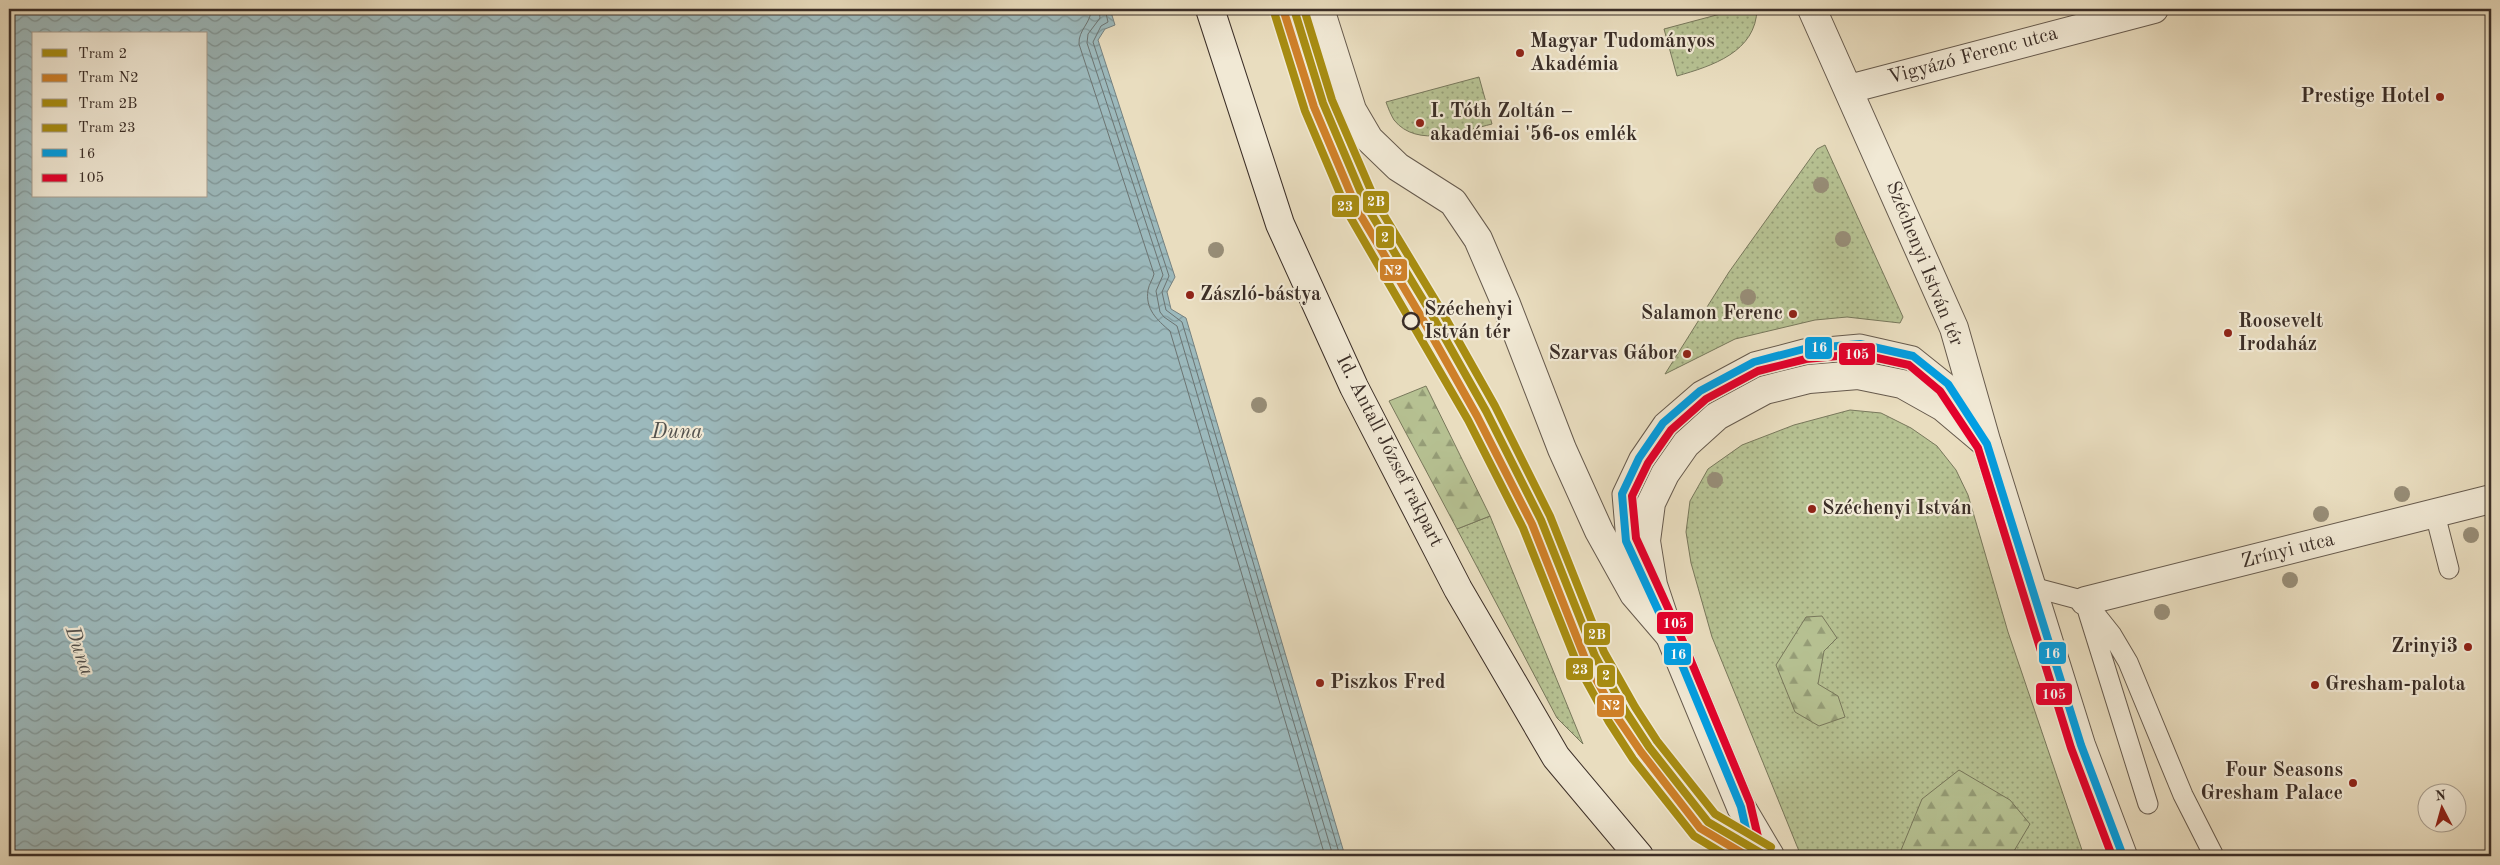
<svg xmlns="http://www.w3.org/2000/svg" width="2500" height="865" viewBox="0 0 2500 865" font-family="'Old Standard TT',serif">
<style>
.green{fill:url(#green-dots);stroke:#78785c}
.forest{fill:url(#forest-firs);stroke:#78785c}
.water{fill:url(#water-waves);stroke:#758180;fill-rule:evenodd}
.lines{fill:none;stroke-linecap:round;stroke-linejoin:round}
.shore{stroke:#6c7472;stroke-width:1}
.service-casing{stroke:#665a4d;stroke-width:21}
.pedestrian-casing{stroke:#665a4d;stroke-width:30}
.minor-casing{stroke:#665a4d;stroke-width:30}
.tertiary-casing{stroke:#665a4d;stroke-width:30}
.secondary-casing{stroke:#3b2e27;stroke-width:30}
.service{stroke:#f1e9d5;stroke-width:19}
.pedestrian{stroke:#f1e9d5;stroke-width:28}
.minor{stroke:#f1e9d5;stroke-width:28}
.tertiary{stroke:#f1e9d5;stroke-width:28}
.secondary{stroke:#f1e9d5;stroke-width:28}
.bus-1-casing{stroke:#f1e9d5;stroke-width:11}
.bus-2-casing{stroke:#f1e9d5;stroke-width:11}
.bus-1{stroke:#009ee3;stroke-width:8}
.bus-2{stroke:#e4002b;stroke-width:8}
.tram-1-casing{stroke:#f1e9d5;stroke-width:11}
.tram-2-casing{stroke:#f1e9d5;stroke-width:11}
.tram-3-casing{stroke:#f1e9d5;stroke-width:11}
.tram-4-casing{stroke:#f1e9d5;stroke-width:11}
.tram-1{stroke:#a78c12;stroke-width:8}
.tram-2{stroke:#ce8029;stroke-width:8}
.tram-3{stroke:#a78c12;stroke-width:8}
.tram-4{stroke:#a78c12;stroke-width:8}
.tree{fill:#978d77}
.poi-dot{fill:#8f2418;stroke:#f1e9d5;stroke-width:2}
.stop-dot{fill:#f1e9d5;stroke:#3b2e27;stroke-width:2.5}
.labels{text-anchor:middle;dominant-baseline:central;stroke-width:4.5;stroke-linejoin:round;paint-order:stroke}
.poi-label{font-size:20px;font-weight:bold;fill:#3b2e27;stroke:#f1e9d5;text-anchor:start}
.street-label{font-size:20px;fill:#3b2e27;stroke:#f1e9d5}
.stop-label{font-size:20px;font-weight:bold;fill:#3b2e27;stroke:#f1e9d5;text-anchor:start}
.water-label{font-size:21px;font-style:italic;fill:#53514c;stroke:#f1e9d5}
.line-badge{stroke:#f1e9d5;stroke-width:2}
.badge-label{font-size:14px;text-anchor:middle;font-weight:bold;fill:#fff}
</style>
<defs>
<pattern id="green-dots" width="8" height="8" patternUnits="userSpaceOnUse" patternTransform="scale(1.25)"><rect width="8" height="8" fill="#b6c192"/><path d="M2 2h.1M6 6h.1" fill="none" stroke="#959d77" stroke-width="1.8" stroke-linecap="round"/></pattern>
<pattern id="forest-firs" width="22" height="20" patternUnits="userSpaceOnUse" patternTransform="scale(1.25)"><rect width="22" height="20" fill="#b6c192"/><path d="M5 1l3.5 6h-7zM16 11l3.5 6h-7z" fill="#959d77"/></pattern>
<pattern id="water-waves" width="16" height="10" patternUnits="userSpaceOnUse" patternTransform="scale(1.25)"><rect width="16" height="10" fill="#9cb9bc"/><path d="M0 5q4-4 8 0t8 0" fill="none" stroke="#809799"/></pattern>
</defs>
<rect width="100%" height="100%" fill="#e9ddbf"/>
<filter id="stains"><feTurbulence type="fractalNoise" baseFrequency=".004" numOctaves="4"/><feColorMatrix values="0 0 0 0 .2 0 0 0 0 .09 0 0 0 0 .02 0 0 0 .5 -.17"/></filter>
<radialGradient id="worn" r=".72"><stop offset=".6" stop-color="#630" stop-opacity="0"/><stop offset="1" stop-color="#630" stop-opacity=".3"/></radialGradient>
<!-- green -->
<path class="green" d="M1739,9H1757C1756,52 1712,66 1677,76L1664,29Z
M1479,77L1492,124C1463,131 1417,149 1394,120C1391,115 1388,108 1386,102Z
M1825,145L1903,317L1900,323L1847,317L1815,320L1735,339L1665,374L1729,272L1817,149Z
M1850,410L1881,413L1911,428L1937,446L1956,470L1968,495L2008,632L2084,856H1801L1712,637L1691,563L1686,532L1690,501L1708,469L1742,445L1794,425Z
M1490,516L1583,744L1557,718L1457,529Z"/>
<!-- forest -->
<path class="forest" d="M1426,386L1490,516L1457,529L1389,401Z
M1822,616L1837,638L1824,651L1818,684L1838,696L1845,717L1819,726L1795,712L1776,665L1806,617Z
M1959,770L2010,800L2030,824L2011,856H1901L1899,855L1922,799Z"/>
<!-- water -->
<path class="water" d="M9,9H1110L1115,25L1105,29L1098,40L1175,277L1167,292L1171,309L1186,318L1345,856H9ZM34,34H206V196H34Z"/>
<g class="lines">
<!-- shore -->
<path class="shore" d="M1091,9C1092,22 1078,30 1079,44L1154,274C1153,279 1149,284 1148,290C1145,309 1157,320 1170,331L1325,856
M1099,9L1100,18L1088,34L1087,43L1163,275L1156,291L1160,312L1164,317L1177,326L1333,856
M1105,9L1108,22L1101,26L1093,42L1169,276L1162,292L1166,310L1182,322L1340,856"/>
<defs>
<path id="service" d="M2435,514L2449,569
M1646,584L1626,541L1622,494L1639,458L1663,423L1700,391L1754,362L1804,349L1860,344L1913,356L1948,384L1976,426
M2032,587L2085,601L2112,635L2128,662L2183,795L2214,856
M2088,612L2148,804"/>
<path id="pedestrian" d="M2085,601L2491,499"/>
<path id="minor" d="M1320,9L1352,110L1369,139L1398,167L1453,202L1478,239L1506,304L1562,449L1599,531L1634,594L1670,636
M1812,9L1954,328L1987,444
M1849,89L2154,9"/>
<path id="tertiary" d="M1770,856L1741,807L1670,636L1653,585L1646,541L1651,503L1665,474L1686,444L1717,416L1765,390L1809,379L1858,375L1902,384L1943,407L1987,444L2081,745L2123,856"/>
<path id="secondary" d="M1210,9L1280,224L1354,387L1458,589L1556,757L1639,856"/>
</defs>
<!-- service casing -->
<use href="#service" class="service-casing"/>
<!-- pedestrian casing -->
<use href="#pedestrian" class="pedestrian-casing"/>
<!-- minor casing -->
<use href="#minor" class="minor-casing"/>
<!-- tertiary casing -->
<use href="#tertiary" class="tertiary-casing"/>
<!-- secondary casing -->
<use href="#secondary" class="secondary-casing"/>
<!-- service -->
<use href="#service" class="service"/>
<!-- pedestrian -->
<use href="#pedestrian" class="pedestrian"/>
<!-- minor -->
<use href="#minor" class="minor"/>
<!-- tertiary -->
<use href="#tertiary" class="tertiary"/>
<!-- secondary -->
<use href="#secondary" class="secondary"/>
<defs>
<path id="bus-1" d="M1752,856L1741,807L1670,636L1626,541L1622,494L1639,458L1663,423L1700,391L1754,362L1804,349L1860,344L1913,356L1948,384L1987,444L2081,745L2123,856"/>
<path id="bus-2" d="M1762,854L1750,803L1679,632L1636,538L1632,496L1648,463L1671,430L1706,399L1758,371L1806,359L1859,354L1909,365L1940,391L1978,448L2071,748L2112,856"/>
</defs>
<!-- bus-1 casing -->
<use href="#bus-1" class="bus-1-casing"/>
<!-- bus-2 casing -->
<use href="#bus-2" class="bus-2-casing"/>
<!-- bus-1 -->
<use href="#bus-1" class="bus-1"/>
<!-- bus-2 -->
<use href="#bus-2" class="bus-2"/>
<defs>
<path id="tram-1" d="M1294,9L1323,103L1367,207L1428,308L1486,411L1541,520L1595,656L1626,712L1649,747L1708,822L1766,856"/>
<path id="tram-2" d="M1284,12L1314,107L1358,211L1419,313L1477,416L1532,524L1586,661L1617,717L1641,752L1700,828L1747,856"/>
<path id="tram-3" d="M1304,9L1332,100L1376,202L1437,303L1495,406L1550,516L1604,652L1635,707L1657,741L1715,814L1771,847"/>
<path id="tram-4" d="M1275,15L1305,111L1349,215L1468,420L1523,528L1578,666L1609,722L1633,759L1694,836L1727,856"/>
</defs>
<!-- tram-1 casing -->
<use href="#tram-1" class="tram-1-casing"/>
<!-- tram-2 casing -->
<use href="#tram-2" class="tram-2-casing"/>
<!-- tram-3 casing -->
<use href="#tram-3" class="tram-3-casing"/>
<!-- tram-4 casing -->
<use href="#tram-4" class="tram-4-casing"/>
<!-- tram-1 -->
<use href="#tram-1" class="tram-1"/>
<!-- tram-2 -->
<use href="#tram-2" class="tram-2"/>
<!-- tram-3 -->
<use href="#tram-3" class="tram-3"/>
<!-- tram-4 -->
<use href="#tram-4" class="tram-4"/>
</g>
<!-- trees -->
<g class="tree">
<circle cx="1821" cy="185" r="8"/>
<circle cx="1843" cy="239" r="8"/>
<circle cx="1216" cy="250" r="8"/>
<circle cx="1748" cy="297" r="8"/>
<circle cx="1259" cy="405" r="8"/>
<circle cx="1715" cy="480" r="8"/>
<circle cx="2402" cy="494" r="8"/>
<circle cx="2321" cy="514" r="8"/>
<circle cx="2471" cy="535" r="8"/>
<circle cx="2290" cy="580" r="8"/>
<circle cx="2162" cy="612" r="8"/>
</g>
<!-- markers -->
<g class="poi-dot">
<circle cx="1520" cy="53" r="5"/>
<circle cx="2440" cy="97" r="5"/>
<circle cx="1420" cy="123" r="5"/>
<circle cx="1190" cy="295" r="5"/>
<circle cx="1793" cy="314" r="5"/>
<circle cx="2228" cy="333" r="5"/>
<circle cx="1687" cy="354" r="5"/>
<circle cx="1812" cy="509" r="5"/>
<circle cx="2468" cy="647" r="5"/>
<circle cx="1320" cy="683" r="5"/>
<circle cx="2315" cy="685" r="5"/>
<circle cx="2353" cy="783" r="5"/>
</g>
<circle class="stop-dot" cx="1411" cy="321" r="8"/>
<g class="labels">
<!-- poi labels -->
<g class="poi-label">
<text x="1530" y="42">Magyar Tudományos<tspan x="1530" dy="23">Akadémia</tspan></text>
<text x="2430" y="97" text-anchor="end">Prestige Hotel</text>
<text x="1430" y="112">I. Tóth Zoltán –<tspan x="1430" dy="23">akadémiai '56-os emlék</tspan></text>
<text x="1200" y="295">Zászló-bástya</text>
<text x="1783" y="314" text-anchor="end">Salamon Ferenc</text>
<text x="2238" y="322">Roosevelt<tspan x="2238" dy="23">Irodaház</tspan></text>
<text x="1677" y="354" text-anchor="end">Szarvas Gábor</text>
<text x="1822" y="509">Széchenyi István</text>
<text x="2458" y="647" text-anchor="end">Zrinyi3</text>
<text x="1330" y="683">Piszkos Fred</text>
<text x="2325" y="685">Gresham-palota</text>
<text x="2343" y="771" text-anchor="end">Four Seasons<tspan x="2343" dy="23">Gresham Palace</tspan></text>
</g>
<!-- street labels -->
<g class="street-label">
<text transform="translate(1973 56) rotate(-15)">Vigyázó Ferenc utca</text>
<text transform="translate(1924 264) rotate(68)">Széchenyi István tér</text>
<text transform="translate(1389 451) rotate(63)">Id. Antall József rakpart</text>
<text transform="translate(2288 551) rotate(-14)">Zrínyi utca</text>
</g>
<!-- stop labels -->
<g class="stop-label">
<text x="1424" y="310">Széchenyi<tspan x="1424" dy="23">István tér</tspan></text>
</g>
<!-- water labels -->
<g class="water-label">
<text x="677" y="432">Duna</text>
<text transform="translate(79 651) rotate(71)">Duna</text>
</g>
</g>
<g class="line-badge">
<rect x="1362" y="190" width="28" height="24" rx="5" fill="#a78c12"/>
<rect x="1331" y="194" width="29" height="24" rx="5" fill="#a78c12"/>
<rect x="1375" y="225" width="20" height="24" rx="5" fill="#a78c12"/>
<rect x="1379" y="258" width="29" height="24" rx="5" fill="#ce8029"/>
<rect x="1804" y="336" width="29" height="24" rx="5" fill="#009ee3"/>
<rect x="1838" y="342" width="38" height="24" rx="5" fill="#e4002b"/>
<rect x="1656" y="611" width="38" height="24" rx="5" fill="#e4002b"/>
<rect x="1583" y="622" width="28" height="24" rx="5" fill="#a78c12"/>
<rect x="2038" y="641" width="29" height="24" rx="5" fill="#009ee3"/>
<rect x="1663" y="642" width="29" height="24" rx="5" fill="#009ee3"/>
<rect x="1565" y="657" width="29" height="24" rx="5" fill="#a78c12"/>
<rect x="1596" y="664" width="20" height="24" rx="5" fill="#a78c12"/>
<rect x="2035" y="682" width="38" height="24" rx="5" fill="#e4002b"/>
<rect x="1596" y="694" width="29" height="24" rx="5" fill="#ce8029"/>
</g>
<g class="badge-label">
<text x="1376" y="206">2B</text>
<text x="1345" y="211">23</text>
<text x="1385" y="242">2</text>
<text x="1393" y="275">N2</text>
<text x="1819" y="352">16</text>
<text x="1857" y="359">105</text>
<text x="1675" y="628">105</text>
<text x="1597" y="639">2B</text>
<text x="2052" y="658">16</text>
<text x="1678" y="659">16</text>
<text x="1580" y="674">23</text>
<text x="1606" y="680">2</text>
<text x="2054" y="699">105</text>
<text x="1611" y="710">N2</text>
</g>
<!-- margin -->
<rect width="2500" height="865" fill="none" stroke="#e9ddbf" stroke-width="30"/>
<rect x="10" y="10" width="2480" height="845" fill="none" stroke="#3b2e27" stroke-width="2.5"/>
<rect x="15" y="15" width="2470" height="835" fill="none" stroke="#3b2e27"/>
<!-- legend -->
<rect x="32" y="32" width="175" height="165" fill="#f1e9d5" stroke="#a89e8f"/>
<rect x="42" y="49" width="25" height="8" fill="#a78c12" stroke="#a89e8f"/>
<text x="78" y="58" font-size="15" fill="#3b2e27">Tram 2</text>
<rect x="42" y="74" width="25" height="8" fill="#ce8029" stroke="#a89e8f"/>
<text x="78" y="82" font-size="15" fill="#3b2e27">Tram N2</text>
<rect x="42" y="99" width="25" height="8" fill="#a78c12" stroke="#a89e8f"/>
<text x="78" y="108" font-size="15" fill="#3b2e27">Tram 2B</text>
<rect x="42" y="124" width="25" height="8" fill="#a78c12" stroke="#a89e8f"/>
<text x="78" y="132" font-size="15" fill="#3b2e27">Tram 23</text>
<rect x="42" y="149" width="25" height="8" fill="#009ee3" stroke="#a89e8f"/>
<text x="78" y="158" font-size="15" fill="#3b2e27">16</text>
<rect x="42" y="174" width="25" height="8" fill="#e4002b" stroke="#a89e8f"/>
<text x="78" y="182" font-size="15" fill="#3b2e27">105</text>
<!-- north arrow -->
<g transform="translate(2442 808) rotate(354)"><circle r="24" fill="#f1e9d5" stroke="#a89e8f"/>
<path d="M0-4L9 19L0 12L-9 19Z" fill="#8f2418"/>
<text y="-8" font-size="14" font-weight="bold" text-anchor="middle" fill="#3b2e27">N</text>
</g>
<rect width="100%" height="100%" filter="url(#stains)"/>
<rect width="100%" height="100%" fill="url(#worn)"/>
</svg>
